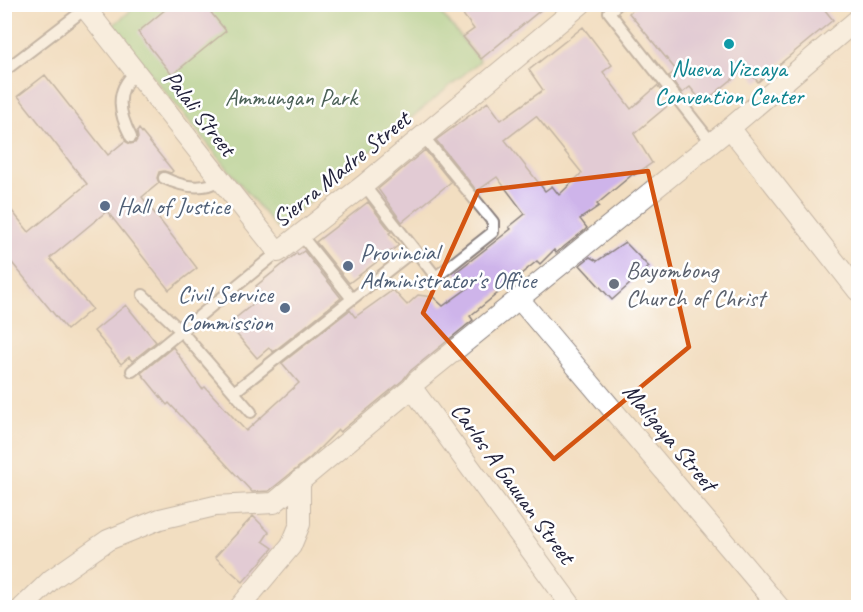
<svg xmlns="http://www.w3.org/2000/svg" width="863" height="612" viewBox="0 0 863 612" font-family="Caveat,sans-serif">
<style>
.green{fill:#93d389;stroke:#5a7a62;stroke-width:1.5}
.building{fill:#ceb4ea;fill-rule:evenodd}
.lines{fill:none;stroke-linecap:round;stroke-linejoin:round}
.service-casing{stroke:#8a807e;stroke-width:14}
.minor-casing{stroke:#8a807e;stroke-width:22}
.service{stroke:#fff;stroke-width:10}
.minor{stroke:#fff;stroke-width:20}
.marked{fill:none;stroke:#d45411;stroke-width:4.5;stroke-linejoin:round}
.culture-dot{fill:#0f9aa8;stroke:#fff;stroke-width:2}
.service-dot{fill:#5c6f8a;stroke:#fff;stroke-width:2}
.worship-dot{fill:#6b7280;stroke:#fff;stroke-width:2}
.labels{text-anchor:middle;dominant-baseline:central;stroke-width:5;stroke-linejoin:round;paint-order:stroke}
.culture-label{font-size:24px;fill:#0d838f;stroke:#fff}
.park-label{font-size:24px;fill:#4a6056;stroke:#fff}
.street-label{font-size:24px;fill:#22223b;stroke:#fff}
.service-label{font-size:24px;fill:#4e5e75;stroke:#fff;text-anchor:start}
.worship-label{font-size:24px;fill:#5b616d;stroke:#fff;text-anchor:start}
</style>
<rect width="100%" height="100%" fill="#fff"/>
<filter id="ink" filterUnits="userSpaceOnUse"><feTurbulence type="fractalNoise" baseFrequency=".0167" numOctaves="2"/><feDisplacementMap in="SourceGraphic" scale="12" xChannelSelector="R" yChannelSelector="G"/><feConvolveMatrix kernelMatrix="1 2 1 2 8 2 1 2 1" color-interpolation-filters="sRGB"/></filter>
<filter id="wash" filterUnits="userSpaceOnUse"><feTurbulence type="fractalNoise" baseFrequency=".008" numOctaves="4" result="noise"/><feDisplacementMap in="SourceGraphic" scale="24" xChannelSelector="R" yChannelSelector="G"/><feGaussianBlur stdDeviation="1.35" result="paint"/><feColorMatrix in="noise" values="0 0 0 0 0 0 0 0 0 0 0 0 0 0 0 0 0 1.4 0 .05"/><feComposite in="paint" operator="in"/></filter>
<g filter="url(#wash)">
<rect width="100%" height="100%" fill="#f2dec1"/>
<!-- green -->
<path class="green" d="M138,5H435L480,61L277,229L112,26Z"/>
<g id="blocks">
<!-- building -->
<path class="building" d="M172,4H204L226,31L172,75L138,32Z
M455,4H548L481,59L463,37L474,29Z
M639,4H820L833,20L758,82L746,68L703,103L690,87L682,93L669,76L676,70L629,13Z
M583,27L612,65L603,72L631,109L657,86L671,103L634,134L652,163L634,175L633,174L597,204L599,206L580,219L587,228L585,230L556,253L554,250L540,264L537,261L470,316L473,320L409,372L403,380L340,432L338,430L310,458L269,491L252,492L169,403L167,405L141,373L173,347L202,389L205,387L246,431L299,383L282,363L350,310L355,317L393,290L407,305L418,295L433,297L443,306L468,288L456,272L511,229L509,227L525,214L497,177L477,191L436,140L488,102L501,120L543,90L529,70ZM536,116L582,173L559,195L552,186L545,191L505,140Z
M45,75L108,155L125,141L130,144L135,143L138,138L137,132L139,129L173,171L171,173L164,171L159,172L157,178L159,183L142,197L197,268L169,290L107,211L50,258L92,309L67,330L4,253V201L29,232L87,184L18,96Z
M425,150L451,182L402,222L378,189Z
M368,202L391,232L389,233L399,245L349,283L316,242Z
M625,242L649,267L612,300L580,265L590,257L597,261Z
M304,251L341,298L273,352L269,348L257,358L228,324L263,296L256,286L297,253L298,255Z
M126,305L156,342L132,361L129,357L121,364L94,331Z
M253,516L269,532L263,541L273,548L243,582L215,557Z"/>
</g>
</g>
<g filter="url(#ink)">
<use href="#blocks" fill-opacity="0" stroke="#8a807e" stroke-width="1.5"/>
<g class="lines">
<defs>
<path id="service" d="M618,4L609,12L712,143
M4,71L85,9
M131,137C119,114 114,91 135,73
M164,178C183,187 202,191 220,180
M364,185L436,277L493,232V222L423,136
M301,235L352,299
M143,295L181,331L251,412
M132,371L278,252
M234,392L414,250"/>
<path id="minor" d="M82,4L278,252L364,185L581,4
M730,128L858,291
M520,300L780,608
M412,388L573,608
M22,608L52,579L108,540L160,519L215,506L274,503L412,388L417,381L730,128L858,19
M239,608L291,546L300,524V480"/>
</defs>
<!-- service casing -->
<use href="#service" class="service-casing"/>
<!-- minor casing -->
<use href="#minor" class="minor-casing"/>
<!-- service -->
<use href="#service" class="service"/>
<!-- minor -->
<use href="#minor" class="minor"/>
</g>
</g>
<!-- marked area -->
<path d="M0 0H863V612H0ZM648,171L689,347L554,459L423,313L478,191Z" fill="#f2dec1" fill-opacity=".55" fill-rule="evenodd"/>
<path class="marked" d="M648,171L689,347L554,459L423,313L478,191Z"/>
<!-- markers -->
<circle class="culture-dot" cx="729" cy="44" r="6"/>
<g class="service-dot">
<circle cx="105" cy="206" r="6"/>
<circle cx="348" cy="266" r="6"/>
<circle cx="285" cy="308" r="6"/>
</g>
<circle class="worship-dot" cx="614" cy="284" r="6"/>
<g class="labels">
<!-- culture labels -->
<g class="culture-label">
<text x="729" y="68">Nueva Vizcaya<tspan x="729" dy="28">Convention Center</tspan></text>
</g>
<!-- park labels -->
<g class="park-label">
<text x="291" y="97">Ammungan Park</text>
</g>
<!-- street labels -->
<g class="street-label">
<text transform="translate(200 113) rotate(52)">Palali Street</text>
<text transform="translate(341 169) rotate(-39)">Sierra Madre Street</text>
<text transform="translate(670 437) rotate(50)">Maligaya Street</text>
<text transform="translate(513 483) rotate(54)">Carlos A Gauuan Street</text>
</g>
<!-- service labels -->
<g class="service-label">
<text x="117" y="206">Hall of Justice</text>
<text x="360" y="252">Provincial<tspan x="360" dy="28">Administrator's Office</tspan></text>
<text x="273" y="294" text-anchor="end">Civil Service<tspan x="273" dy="28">Commission</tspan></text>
</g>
<!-- worship labels -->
<g class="worship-label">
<text x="626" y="270">Bayombong<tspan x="626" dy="28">Church of Christ</tspan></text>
</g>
</g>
<!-- margin -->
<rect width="863" height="612" fill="none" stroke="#fff" stroke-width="24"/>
</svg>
